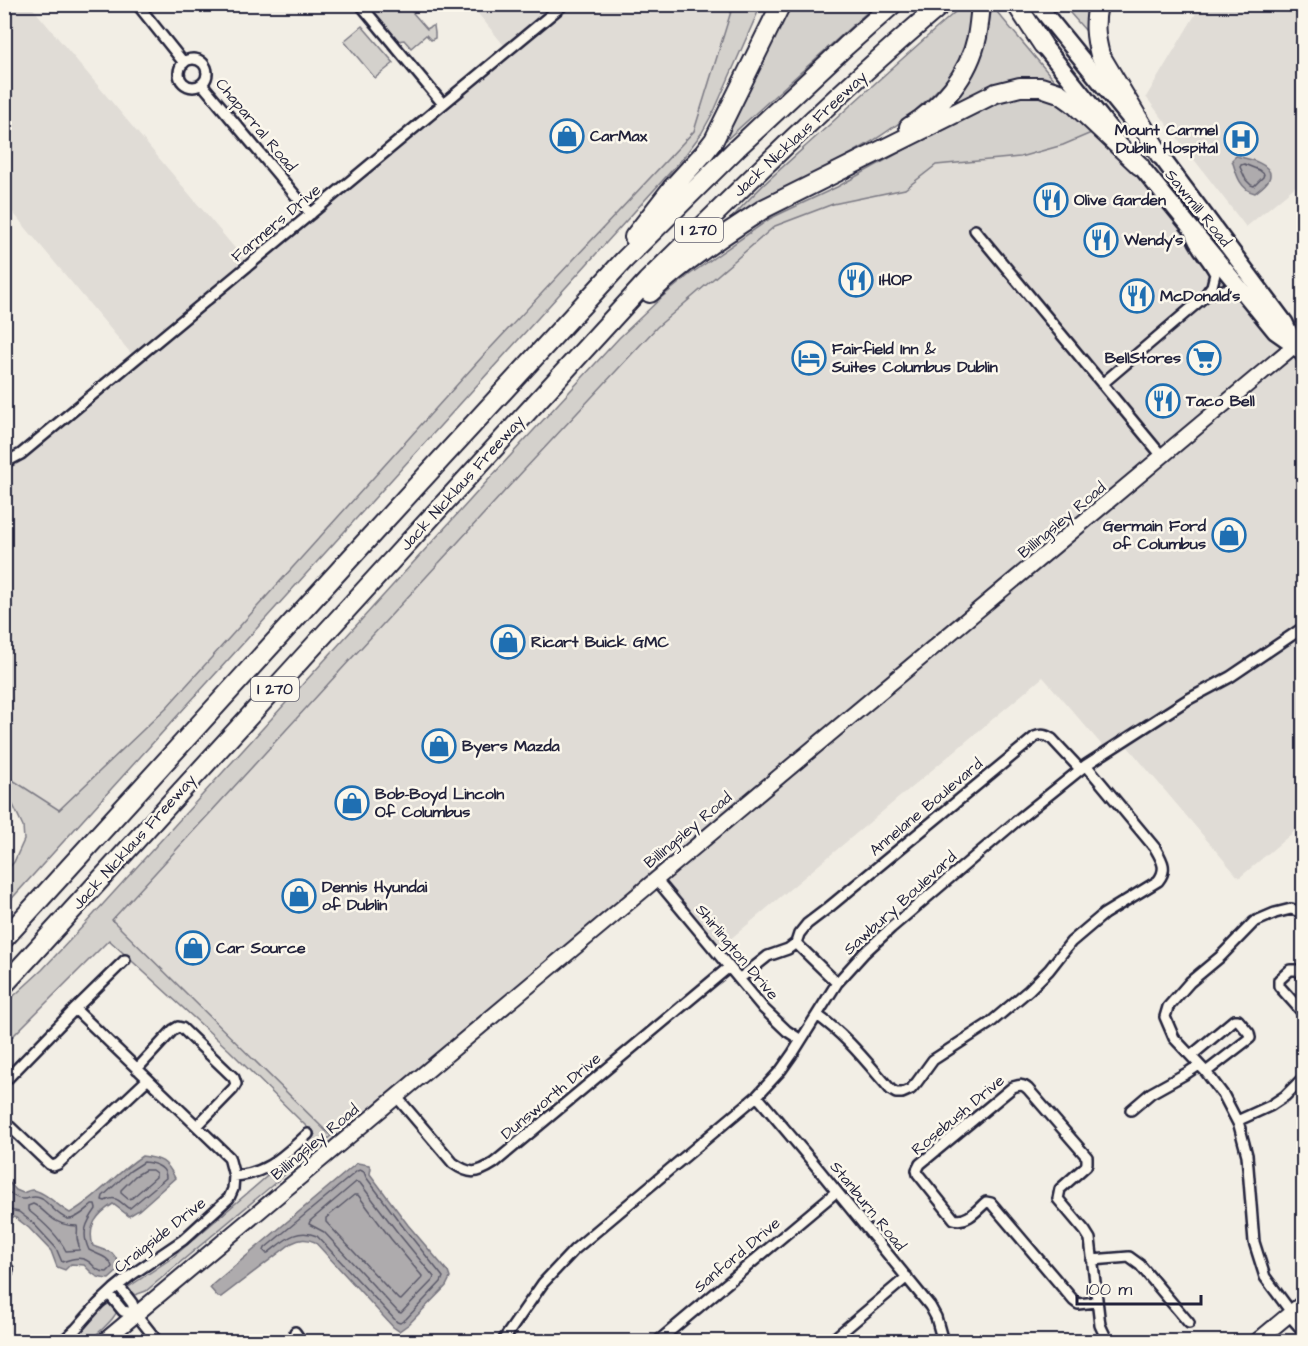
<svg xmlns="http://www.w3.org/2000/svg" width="1308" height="1346" viewBox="0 0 1308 1346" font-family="'Architects Daughter',sans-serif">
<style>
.built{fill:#e0dcd6}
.green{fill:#d4d1cc;stroke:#7b7a84;stroke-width:1.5}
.water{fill:#aeabad;stroke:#76747f;stroke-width:1.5}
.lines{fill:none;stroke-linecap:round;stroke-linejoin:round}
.shore{stroke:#5a5969;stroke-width:1.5}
.street-casing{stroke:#22223b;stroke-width:14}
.secondary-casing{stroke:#22223b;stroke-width:18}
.primary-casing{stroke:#22223b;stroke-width:20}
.highway-casing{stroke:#22223b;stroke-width:22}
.street{stroke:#fbf7ec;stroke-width:9}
.secondary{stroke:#fbf7ec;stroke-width:14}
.primary{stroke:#fbf7ec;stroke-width:15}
.highway{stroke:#fbf7ec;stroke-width:18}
.labels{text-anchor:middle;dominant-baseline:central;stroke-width:5;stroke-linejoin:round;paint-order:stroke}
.shield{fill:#fbf7ec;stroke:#636270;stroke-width:1.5}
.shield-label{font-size:15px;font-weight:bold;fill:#22223b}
.street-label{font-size:16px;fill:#22223b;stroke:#fbf7ec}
.poi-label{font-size:16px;font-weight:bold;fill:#22223b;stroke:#fbf7ec;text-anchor:start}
</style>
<rect width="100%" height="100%" fill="#f2eee5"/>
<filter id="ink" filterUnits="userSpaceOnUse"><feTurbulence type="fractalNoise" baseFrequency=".0167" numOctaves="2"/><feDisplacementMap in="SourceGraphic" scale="12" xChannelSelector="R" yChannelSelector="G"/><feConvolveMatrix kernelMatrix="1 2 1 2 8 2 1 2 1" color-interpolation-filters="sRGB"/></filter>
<g filter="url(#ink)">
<!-- built -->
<path class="built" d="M5,5H30L249,265L507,49L471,5H733L694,131L482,357L167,707L59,810L5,775L4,465L134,357L5,203Z
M1197,5H1303V180L1246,227L1146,97L1195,15Z
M1096,131L1140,166L1303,355V824L1239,878L1123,741L1107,751L1043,677L716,951L656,879L339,1144L112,921L524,470L657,327L776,226L833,204L905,189L936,165L1020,157Z"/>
<!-- green -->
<path class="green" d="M388,5H406L427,29L432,26H434L435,33V38L431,40L426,35L411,48L404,40L396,41L397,40L393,35L391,36L371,12L375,7H378L381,11Z
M733,5H761L715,109L701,134L683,158L5,906V872L14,862L24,840L23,826L5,788V775L59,810L167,707L482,357L694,131Z
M791,5H875L726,140L724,137L737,116L776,28Z
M963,5H974C973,23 972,42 963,58C958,68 948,78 940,87C892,139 828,164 768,199C753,207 739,217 725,226C752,193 785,165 817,136C865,92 914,48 963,5Z
M1063,5H1094L1092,38Z
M992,6L1060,87L953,109L952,105C958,97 964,90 969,82C983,58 988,32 992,6Z
M362,26L394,63L375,78L344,41Z
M1023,94H1044L1064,101L1096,131L1063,145L1020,157L936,165L905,189L833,204L775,226L657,327L524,470L112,920L331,1136L146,1291L135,1295L127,1288L172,1258L315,1135L229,1050L109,940L5,1044L4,1005L42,970L85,924L521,444L619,338L662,297L689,275L771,218L837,187L947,126L998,100Z
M111,1303L117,1311C115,1318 93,1340 85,1341C81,1343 75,1341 70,1342L84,1329L102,1307Z"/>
<!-- water -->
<path class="water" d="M1236,156C1245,158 1276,164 1269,179C1267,184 1260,189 1255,193C1240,190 1236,173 1232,160Z
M142,1156C161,1158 167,1161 175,1178L139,1210L129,1216L113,1204C97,1214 87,1226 93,1246L112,1253L119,1262V1270L109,1279C95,1278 93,1274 84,1265L71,1264L65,1270L57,1267L51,1251L29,1228L16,1218L10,1216L5,1218V1178L16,1190L23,1193C26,1192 29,1190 32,1190C43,1190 59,1207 70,1213C97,1198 116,1173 142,1156Z
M357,1163L369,1165L371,1168L370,1174L408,1225L448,1272L450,1278L446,1286L409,1324L399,1331L393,1327L315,1242C306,1238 300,1239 292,1243L221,1297H218L210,1288L212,1285Z"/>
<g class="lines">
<!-- shore -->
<path class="shore" d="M1244,164L1259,170L1264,174L1263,177L1254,186L1251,185L1246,180L1240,167L1241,165Z
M144,1162C154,1163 166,1166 166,1178L130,1208H128C119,1201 116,1195 105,1201L102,1200L103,1196L130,1171Z
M145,1170H152L156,1173V1177L132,1198L128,1199L121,1193V1190L135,1176Z
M360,1170L364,1172L366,1177L404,1228L443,1277L441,1282L406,1319L400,1323L397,1322L317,1236C296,1227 284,1241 268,1253H266L264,1251L265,1248L357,1171Z
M356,1182L360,1183L398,1233L434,1277L433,1280L401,1313L398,1312L324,1232L309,1224L310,1221Z
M4,1187C9,1192 15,1200 24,1199C31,1198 34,1195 42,1199C51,1205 57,1216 68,1219C76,1220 86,1210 92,1205H95L96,1209C86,1223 81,1233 89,1250C98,1255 110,1257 112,1267L107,1272C94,1272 95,1264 86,1260C78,1256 69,1260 62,1262L56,1248L33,1223L19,1212L10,1210L4,1211
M354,1195H358L391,1239L422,1276L421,1279L401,1300L398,1299L326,1222V1218Z
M33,1204C40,1207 44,1212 49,1216C58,1224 67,1226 77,1226C78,1230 77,1233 77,1237C77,1242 80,1245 79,1250L66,1251C58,1235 42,1221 28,1210V1206Z"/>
<defs>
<path id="street" d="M137,4L184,63
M360,4L443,104
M179 73a14 14 0 1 1 28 0a14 14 0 1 1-28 0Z
M202,84L311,214
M975,230L1162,456
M1207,295C1222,289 1226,288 1241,293
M1102,384L1203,298L1212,286L1215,274C1208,259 1194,248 1190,232
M4,463L21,454L564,4
M656,879L764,1009L787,1031L801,1040
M796,943L837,983
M1304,977L1298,970H1290L1279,980V986L1304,1014
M739,979L768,956L788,949L796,943L799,934L807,924L828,908L1035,737C1042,734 1046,735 1052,739L1080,769
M817,1015C846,1035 868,1064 891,1090L896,1093H902L911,1089L917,1082L933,1060L990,1023L1029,990L1049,970L1071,942L1104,914L1158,881C1168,869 1162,860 1155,848L1086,765
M1192,1055L1234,1020H1238L1249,1033L1250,1038L1206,1072
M137,1069L173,1030L178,1027L182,1028L234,1078L236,1084L233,1089L197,1126
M4,1082L75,1009L125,960
M396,1096L453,1163C470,1175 477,1174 494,1163L729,967
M757,1096L811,1160L930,1306L936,1317L943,1342
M1131,1110L1151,1093L1187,1073L1199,1065
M4,1121L49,1164L53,1166L58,1164L148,1079
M1237,1121L1270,1106L1285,1096L1304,1077
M234,1176C268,1174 284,1155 308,1134
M1092,1260L1129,1257L1140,1265L1189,1323
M4,1266L8,1269L7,1273L4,1276
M119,1286L132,1303L136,1314L158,1342
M109,1294L123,1311L136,1314
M1096,1302L1078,1304L1074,1301L991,1203L986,1202C977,1210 967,1223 954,1219L918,1174L917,1170L920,1164L1013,1087C1020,1085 1023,1084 1028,1089L1087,1157V1163L1086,1166L1060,1189L1058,1199L1085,1231L1090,1239L1100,1325L1108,1342
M1291,1312L1265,1277L1254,1242L1247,1155L1239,1125L1224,1096L1206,1072L1174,1038L1165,1017L1168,1007L1190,982L1220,957L1254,922L1275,913L1291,909L1304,913
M1288,1314L1304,1332
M295,1332L302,1342
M62,1342L76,1329L98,1304L114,1289L130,1276L183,1240L229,1198L233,1189L234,1176L229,1157L75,1009
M502,1342L543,1283L574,1250L757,1096L781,1070L793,1053L837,983L864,953L891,928L1020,818L1086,765L1187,700L1230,677L1304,627
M657,1342L836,1192
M830,1342L907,1277"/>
<path id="secondary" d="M103,1342L1295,345
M1256,1342L1304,1302"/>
<path id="primary" d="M1037,4L1132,121
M1035,35L1110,129
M1153,146L1285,323L1295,345L1304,355
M1133,157L1275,331L1295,345"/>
<path id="highway" d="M1016,4L1043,45
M1098,4C1094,24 1095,36 1100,55L1160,155
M909,127C942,107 969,75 977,37C979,26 980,15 981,4
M634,237L672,188L704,153L714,140L781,4
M650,293C684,261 725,234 765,208L996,93L1020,87H1041L1059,93L1073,103L1140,166
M4,939L366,541L624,260L737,148L846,46L893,4
M4,985L647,281C743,186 839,91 942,4"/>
</defs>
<!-- street casing -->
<use href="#street" class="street-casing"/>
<!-- secondary casing -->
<use href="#secondary" class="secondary-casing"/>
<!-- primary casing -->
<use href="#primary" class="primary-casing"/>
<!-- highway casing -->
<use href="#highway" class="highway-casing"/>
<!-- street -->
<use href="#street" class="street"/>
<!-- secondary -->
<use href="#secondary" class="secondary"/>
<!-- primary -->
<use href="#primary" class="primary"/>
<!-- highway -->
<use href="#highway" class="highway"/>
</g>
</g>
<!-- icons -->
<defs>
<symbol id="shop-ring" viewBox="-11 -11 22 22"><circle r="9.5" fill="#fbf7ec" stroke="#1f6fb2" stroke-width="1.5"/><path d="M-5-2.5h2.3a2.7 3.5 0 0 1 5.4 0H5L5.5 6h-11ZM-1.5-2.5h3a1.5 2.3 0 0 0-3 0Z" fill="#1f6fb2"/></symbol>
<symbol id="hospital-ring" viewBox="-11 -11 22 22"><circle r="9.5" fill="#fbf7ec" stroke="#1f6fb2" stroke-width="1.5"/><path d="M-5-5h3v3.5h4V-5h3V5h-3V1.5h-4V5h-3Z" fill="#1f6fb2"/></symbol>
<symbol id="restaurant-ring" viewBox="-11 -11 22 22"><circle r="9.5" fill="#fbf7ec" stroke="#1f6fb2" stroke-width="1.5"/><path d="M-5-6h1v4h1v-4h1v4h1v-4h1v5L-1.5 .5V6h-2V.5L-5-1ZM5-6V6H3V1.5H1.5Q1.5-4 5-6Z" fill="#1f6fb2"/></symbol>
<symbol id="hotel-ring" viewBox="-11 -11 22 22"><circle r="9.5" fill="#fbf7ec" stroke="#1f6fb2" stroke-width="1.5"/><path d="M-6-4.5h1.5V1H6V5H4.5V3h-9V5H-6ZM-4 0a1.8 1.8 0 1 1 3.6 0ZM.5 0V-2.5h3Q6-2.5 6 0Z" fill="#1f6fb2"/></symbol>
<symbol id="supermarket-ring" viewBox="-11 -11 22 22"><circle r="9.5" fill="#fbf7ec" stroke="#1f6fb2" stroke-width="1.5"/><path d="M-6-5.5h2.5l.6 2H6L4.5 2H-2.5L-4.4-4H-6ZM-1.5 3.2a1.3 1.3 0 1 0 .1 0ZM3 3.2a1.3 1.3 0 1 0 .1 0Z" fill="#1f6fb2"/></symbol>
</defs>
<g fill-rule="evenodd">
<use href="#shop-ring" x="548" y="117" width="38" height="38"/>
<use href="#hospital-ring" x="1222" y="120" width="38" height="38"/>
<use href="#restaurant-ring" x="1032" y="181" width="38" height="38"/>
<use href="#restaurant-ring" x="1082" y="221" width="38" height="38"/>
<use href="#restaurant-ring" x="837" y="261" width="38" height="38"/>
<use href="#restaurant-ring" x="1118" y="277" width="38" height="38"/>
<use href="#hotel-ring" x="790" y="339" width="38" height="38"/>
<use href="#supermarket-ring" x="1185" y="339" width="38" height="38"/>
<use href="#restaurant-ring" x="1144" y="382" width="38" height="38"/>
<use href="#shop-ring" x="1210" y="516" width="38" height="38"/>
<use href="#shop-ring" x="489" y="623" width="38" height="38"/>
<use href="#shop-ring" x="420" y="727" width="38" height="38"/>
<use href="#shop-ring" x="333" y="784" width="38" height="38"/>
<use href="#shop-ring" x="280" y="877" width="38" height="38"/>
<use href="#shop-ring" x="174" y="929" width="38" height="38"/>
</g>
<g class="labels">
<!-- shield labels -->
<g class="shield">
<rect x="675" y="218" width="48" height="24" rx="4.5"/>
<rect x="251" y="677" width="48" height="24" rx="4.5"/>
</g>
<g class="shield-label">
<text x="699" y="230">I 270</text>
<text x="275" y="689">I 270</text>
</g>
<!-- street labels -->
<g class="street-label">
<text transform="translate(256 125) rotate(50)">Chaparral Road</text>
<text transform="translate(800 134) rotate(-43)">Jack Nicklaus Freeway</text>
<text transform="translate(1198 208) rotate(51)">Sawmill Road</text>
<text transform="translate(276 223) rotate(-40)">Farmers Drive</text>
<text transform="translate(462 483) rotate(-48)">Jack Nicklaus Freeway</text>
<text transform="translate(1062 520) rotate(-40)">Billingsley Road</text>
<text transform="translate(926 807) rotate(-40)">Annelane Boulevard</text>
<text transform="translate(688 830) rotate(-40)">Billingsley Road</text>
<text transform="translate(134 842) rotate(-48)">Jack Nicklaus Freeway</text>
<text transform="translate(900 903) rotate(-42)">Sawbury Boulevard</text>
<text transform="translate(737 952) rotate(50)">Shirlington Drive</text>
<text transform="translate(551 1096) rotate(-40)">Dunsworth Drive</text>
<text transform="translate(958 1115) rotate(-40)">Rosebush Drive</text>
<text transform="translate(315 1142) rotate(-40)">Billingsley Road</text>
<text transform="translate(868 1206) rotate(51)">Stanburn Road</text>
<text transform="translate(160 1235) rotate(-38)">Craigside Drive</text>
<text transform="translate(737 1255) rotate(-40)">Sanford Drive</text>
</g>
<!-- poi labels -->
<g class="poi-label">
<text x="1218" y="130" text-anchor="end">Mount Carmel<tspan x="1218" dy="18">Dublin Hospital</tspan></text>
<text x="590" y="136">CarMax</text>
<text x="1074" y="200">Olive Garden</text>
<text x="1124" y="240">Wendy's</text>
<text x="879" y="280">IHOP</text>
<text x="1160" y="296">McDonald's</text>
<text x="832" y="349">Fairfield Inn &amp;<tspan x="832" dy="18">Suites Columbus Dublin</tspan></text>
<text x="1181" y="358" text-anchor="end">BellStores</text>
<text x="1186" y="401">Taco Bell</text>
<text x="1206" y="526" text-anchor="end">Germain Ford<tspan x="1206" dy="18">of Columbus</tspan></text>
<text x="531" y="642">Ricart Buick GMC</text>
<text x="462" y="746">Byers Mazda</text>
<text x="375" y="794">Bob-Boyd Lincoln<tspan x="375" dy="18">Of Columbus</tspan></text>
<text x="322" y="887">Dennis Hyundai<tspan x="322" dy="18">of Dublin</tspan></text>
<text x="216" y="948">Car Source</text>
</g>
</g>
<!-- margin -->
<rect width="1308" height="1346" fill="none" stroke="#fbf7ec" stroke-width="24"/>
<rect x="12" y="12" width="1284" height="1322" fill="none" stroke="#22223b" stroke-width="2" filter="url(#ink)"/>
<!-- scale -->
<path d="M1077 1295v9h124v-9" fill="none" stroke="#22223b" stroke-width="3"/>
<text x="1086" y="1295" font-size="18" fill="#22223b" stroke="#fbf7ec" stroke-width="4.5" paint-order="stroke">100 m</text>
</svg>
